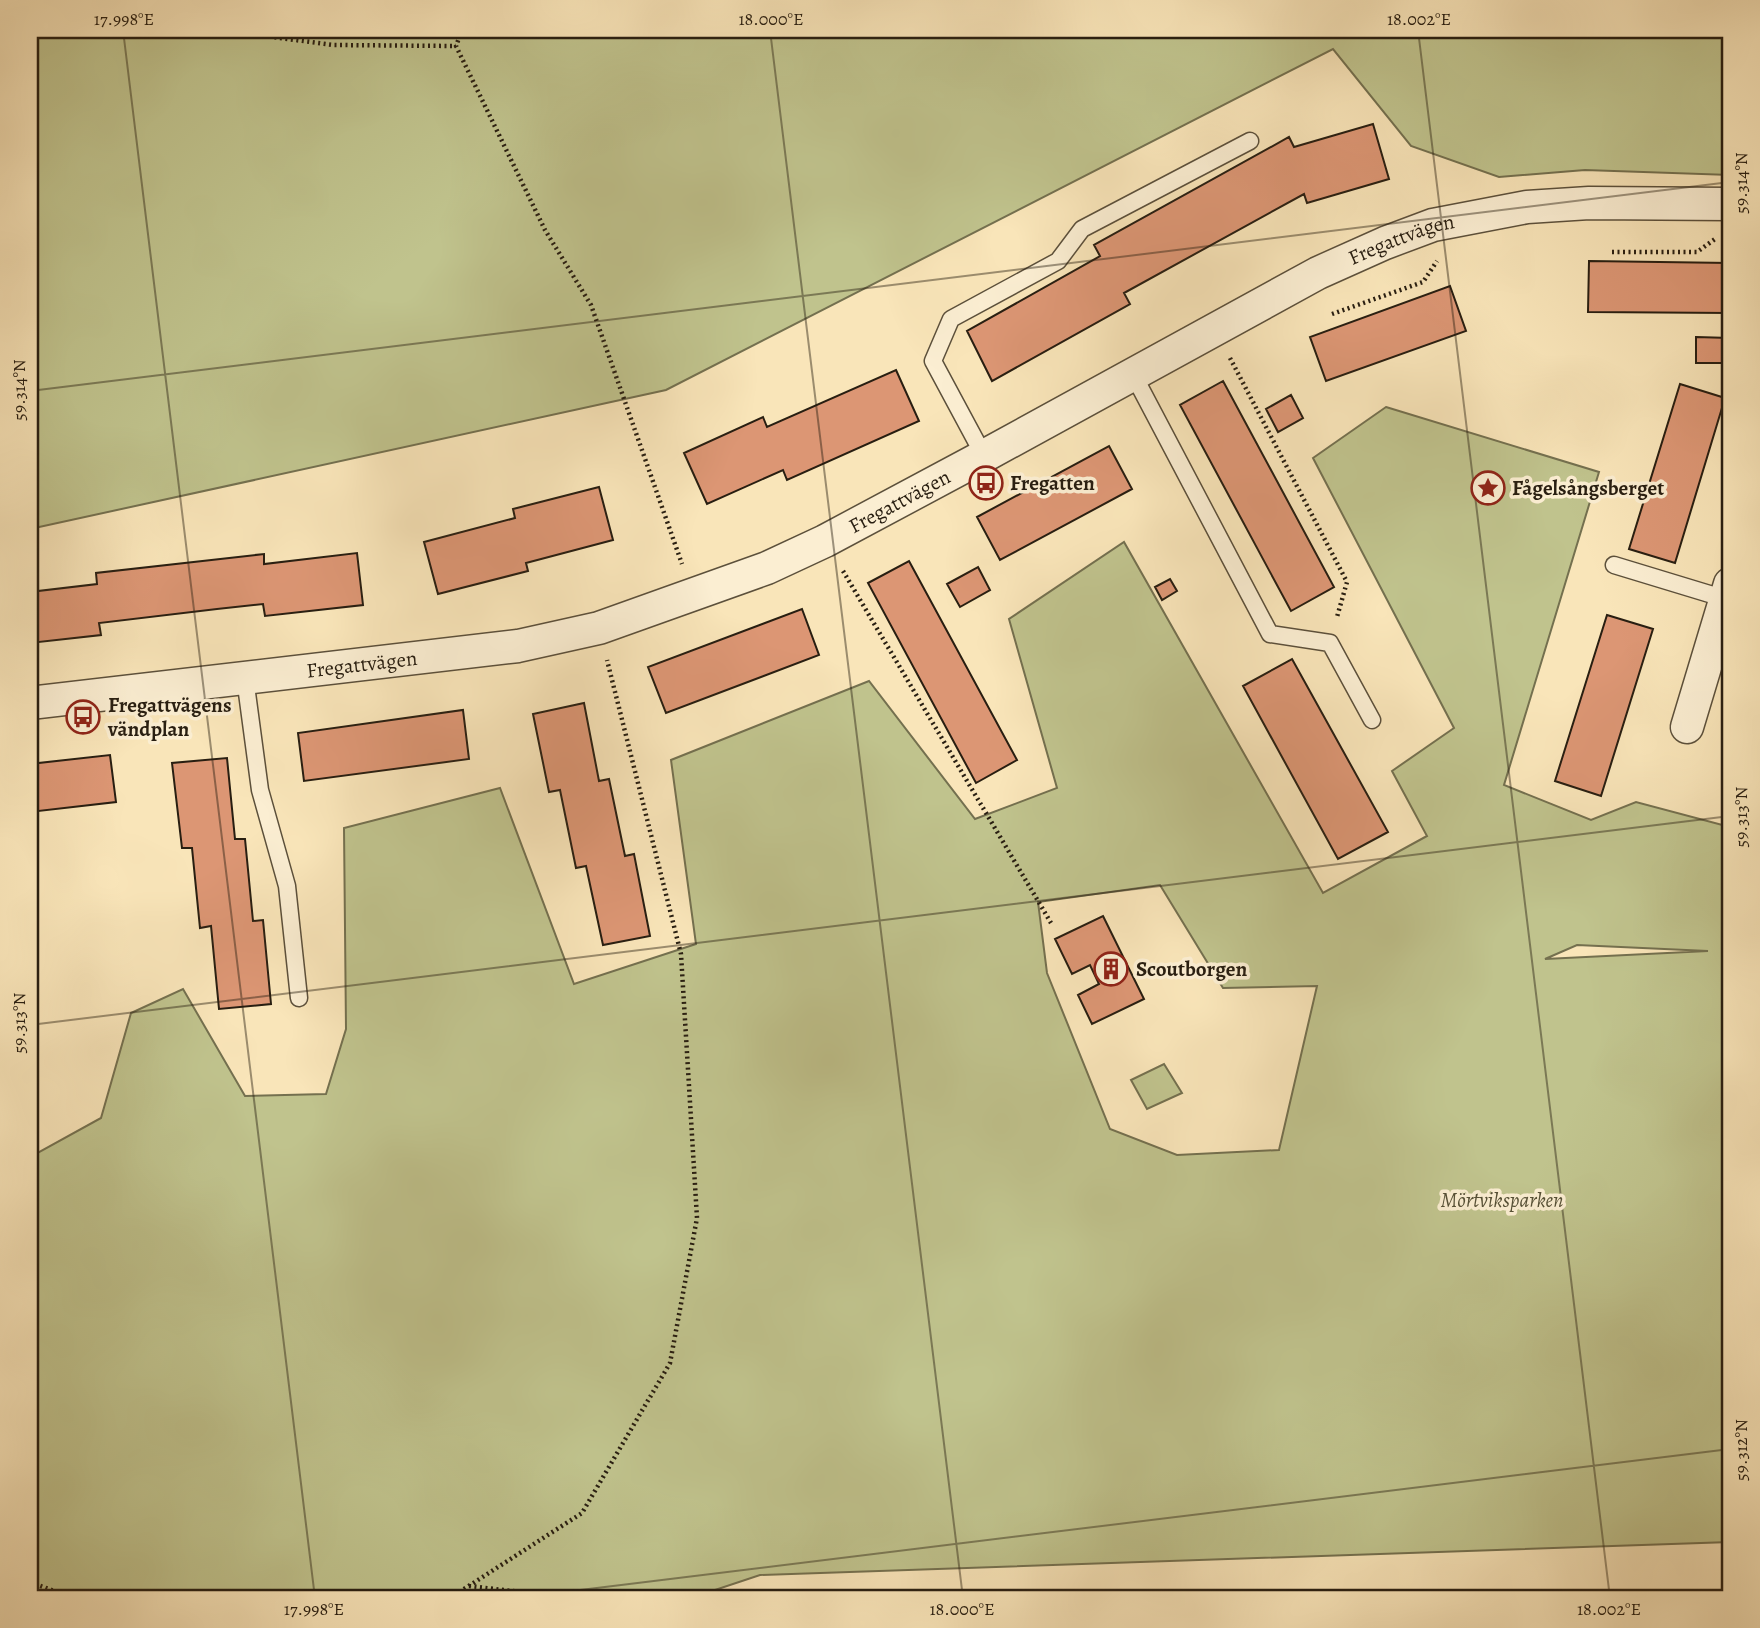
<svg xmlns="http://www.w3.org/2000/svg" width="1760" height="1628" viewBox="0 0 1760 1628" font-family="Alegreya,serif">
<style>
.green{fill:#c0c38d;stroke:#74704f;stroke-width:2;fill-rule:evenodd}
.building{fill:#dc9674;stroke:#281e11;stroke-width:2}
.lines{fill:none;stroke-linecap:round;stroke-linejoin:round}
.lane-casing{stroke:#5c503b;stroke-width:19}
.street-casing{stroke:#5c503b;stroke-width:35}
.path{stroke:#281e11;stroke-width:4.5;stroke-dasharray:2 3.5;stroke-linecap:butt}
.lane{stroke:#fbeed2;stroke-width:16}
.street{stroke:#fbeed2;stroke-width:32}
.ticks{fill:none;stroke:#281e11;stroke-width:2;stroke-opacity:0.45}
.labels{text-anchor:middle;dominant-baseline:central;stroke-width:7;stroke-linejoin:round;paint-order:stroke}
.street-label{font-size:21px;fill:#281e11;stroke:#fbeed2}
.poi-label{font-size:21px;font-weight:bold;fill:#281e11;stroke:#fbeed2;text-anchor:start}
.park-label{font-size:21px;font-style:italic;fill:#565036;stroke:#fbeed2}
.neatline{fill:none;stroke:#281e11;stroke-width:2.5}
.ticks-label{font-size:18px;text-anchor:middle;fill:#281e11}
</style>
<rect width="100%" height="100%" fill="#f9e5b9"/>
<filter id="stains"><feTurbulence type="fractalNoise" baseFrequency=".00286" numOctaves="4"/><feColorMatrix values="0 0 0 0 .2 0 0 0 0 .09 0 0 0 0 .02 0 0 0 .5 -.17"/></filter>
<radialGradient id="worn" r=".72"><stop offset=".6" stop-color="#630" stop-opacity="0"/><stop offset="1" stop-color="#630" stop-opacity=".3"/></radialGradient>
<!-- green -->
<path class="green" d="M30,30H1730V175L1585,170L1499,177L1411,146L1333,49L666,390L30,529Z
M1386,407L1599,472L1504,785L1591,820L1636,802L1730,827V1542L760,1575L691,1598H30V1157L101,1118L131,1013L183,989L245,1096L326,1094L346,1029L344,828L500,788L574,984L696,944L671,760L869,681L975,819L1057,788L1009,619L1124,542L1323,893L1427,836L1392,771L1454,728L1313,458ZM1160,885L1223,988L1317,986L1279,1150L1177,1155L1110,1129L1047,973L1038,902ZM1577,945L1708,951L1545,959Z
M1164,1064L1182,1093L1147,1109L1131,1080Z"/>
<!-- building -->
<path class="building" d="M1373,124L1389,179L1307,203L1304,194L1124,293L1130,304L992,381L967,331L1100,256L1094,245L1289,137L1294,147Z
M1589,261L1730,263V313L1588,312Z
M1450,286L1466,331L1326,381L1310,337Z
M1696,337L1730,338V363H1696Z
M896,370L919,421L787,480L783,470L707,504L684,453L763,417L767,427Z
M1223,381L1334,587L1291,611L1180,405Z
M1680,384L1725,398L1675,563L1629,549Z
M1291,395L1303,418L1278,432L1266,409Z
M1109,446L1132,489L1000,560L977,517Z
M599,487L613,540L526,563L528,571L438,594L424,542L515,518L513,509Z
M357,553L363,605L265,616L263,604L217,609L99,623L101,635L30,643V592L97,584L96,573L264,554V564Z
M909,561L1017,760L976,783L868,583Z
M978,567L990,590L960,607L947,584Z
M1170,579L1177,591L1162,600L1155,587Z
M802,609L819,655L666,713L648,667Z
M1607,615L1653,629L1601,796L1555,781Z
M1292,659L1388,832L1338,859L1243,686Z
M584,703L599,781L609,779L625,856L634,854L650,936L603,945L586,866L576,868L560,790L549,792L533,714Z
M463,710L469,759L304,781L298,733Z
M110,755L116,802L30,812V764Z
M227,758L235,839H245L253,921L263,920L271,1004L219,1009L211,926L200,928L192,848H182L172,763Z
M1103,916L1144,999L1092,1024L1078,995L1099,984L1090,965L1072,974L1055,939Z"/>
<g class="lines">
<defs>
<path id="lane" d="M1133,374L1270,634L1330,643L1372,720
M984,456L933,361L951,319L1058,261L1082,229L1250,141
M1614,565L1726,599
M245,678L260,790L287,886L299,998"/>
<g id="street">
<path id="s1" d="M30,703L518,646L599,628L767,568L825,541L984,456L1318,273L1385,243L1433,225L1527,207L1589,203L1730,204"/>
<path d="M1687,727L1730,584"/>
</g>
</defs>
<!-- lane casing -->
<use href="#lane" class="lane-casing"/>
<!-- street casing -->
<use href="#street" class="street-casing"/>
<!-- path -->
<path class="path" d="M220,30L333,45L456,46
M462,30L456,46L545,230L591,305L682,564
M1612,252H1697L1715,239
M1332,314L1423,282L1437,261
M1230,358L1347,582L1337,617
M843,571L1051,923
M30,1582L73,1598
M469,1586L573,1598
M450,1598L582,1513L670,1363L697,1218L681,954L607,660"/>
<!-- lane -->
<use href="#lane" class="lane"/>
<!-- street -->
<use href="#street" class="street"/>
</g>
<!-- ticks -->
<path class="ticks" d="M123,30L315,1598M770,30L963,1598M1418,30L1610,1598M30,391L1730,182M30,1025L1730,816M515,1598L1730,1449"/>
<!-- icons -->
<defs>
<symbol id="bus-ring" viewBox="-11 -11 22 22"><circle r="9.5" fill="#fbeed2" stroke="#8f2418" stroke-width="1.5"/><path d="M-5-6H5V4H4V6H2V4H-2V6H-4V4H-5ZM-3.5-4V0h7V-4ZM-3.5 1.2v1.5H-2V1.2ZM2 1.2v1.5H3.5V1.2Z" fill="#8f2418"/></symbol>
<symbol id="sight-ring" viewBox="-11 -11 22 22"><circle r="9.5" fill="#fbeed2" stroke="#8f2418" stroke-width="1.5"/><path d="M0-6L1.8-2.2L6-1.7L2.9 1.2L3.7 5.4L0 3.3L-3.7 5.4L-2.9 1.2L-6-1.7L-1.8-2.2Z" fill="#8f2418"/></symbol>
<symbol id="building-ring" viewBox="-11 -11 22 22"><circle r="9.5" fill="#fbeed2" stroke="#8f2418" stroke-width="1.5"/><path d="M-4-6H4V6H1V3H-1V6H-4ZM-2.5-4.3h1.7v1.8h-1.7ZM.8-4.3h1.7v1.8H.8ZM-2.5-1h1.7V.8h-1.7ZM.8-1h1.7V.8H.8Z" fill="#8f2418"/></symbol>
</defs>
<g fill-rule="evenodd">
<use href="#bus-ring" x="967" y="464" width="38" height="38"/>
<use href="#sight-ring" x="1469" y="469" width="38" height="38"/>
<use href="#bus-ring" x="64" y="698" width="38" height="38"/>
<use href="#building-ring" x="1092" y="950" width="38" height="38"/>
</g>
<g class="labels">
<!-- street labels -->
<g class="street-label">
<text stroke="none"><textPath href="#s1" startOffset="1468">Fregattvägen</textPath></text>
<text stroke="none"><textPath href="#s1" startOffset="901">Fregattvägen</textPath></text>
<text stroke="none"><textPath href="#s1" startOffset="334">Fregattvägen</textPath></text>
</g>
<!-- poi labels -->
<g class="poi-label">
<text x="1010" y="483">Fregatten</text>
<text x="1512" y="488">Fågelsångsberget</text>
<text x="108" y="705">Fregattvägens<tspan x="108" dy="24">vändplan</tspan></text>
<text x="1136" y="969">Scoutborgen</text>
</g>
<!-- park labels -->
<g class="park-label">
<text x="1502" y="1200">Mörtviksparken</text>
</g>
</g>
<!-- margin -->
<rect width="1760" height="1628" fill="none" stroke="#f9e5b9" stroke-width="77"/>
<rect x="38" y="38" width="1684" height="1552" class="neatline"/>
<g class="ticks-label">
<text x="124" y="25">17.998°E</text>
<text x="771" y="25">18.000°E</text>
<text x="1419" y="25">18.002°E</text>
<text transform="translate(1741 183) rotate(-90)" y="6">59.314°N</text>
<text transform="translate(19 390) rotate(-90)" y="6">59.314°N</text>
<text transform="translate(1741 817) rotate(-90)" y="6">59.313°N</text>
<text transform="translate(19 1023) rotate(-90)" y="6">59.313°N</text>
<text transform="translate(1741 1450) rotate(-90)" y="6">59.312°N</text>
<text x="314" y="1615">17.998°E</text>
<text x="962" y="1615">18.000°E</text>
<text x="1609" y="1615">18.002°E</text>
</g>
<rect width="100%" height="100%" filter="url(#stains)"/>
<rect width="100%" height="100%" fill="url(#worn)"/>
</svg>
